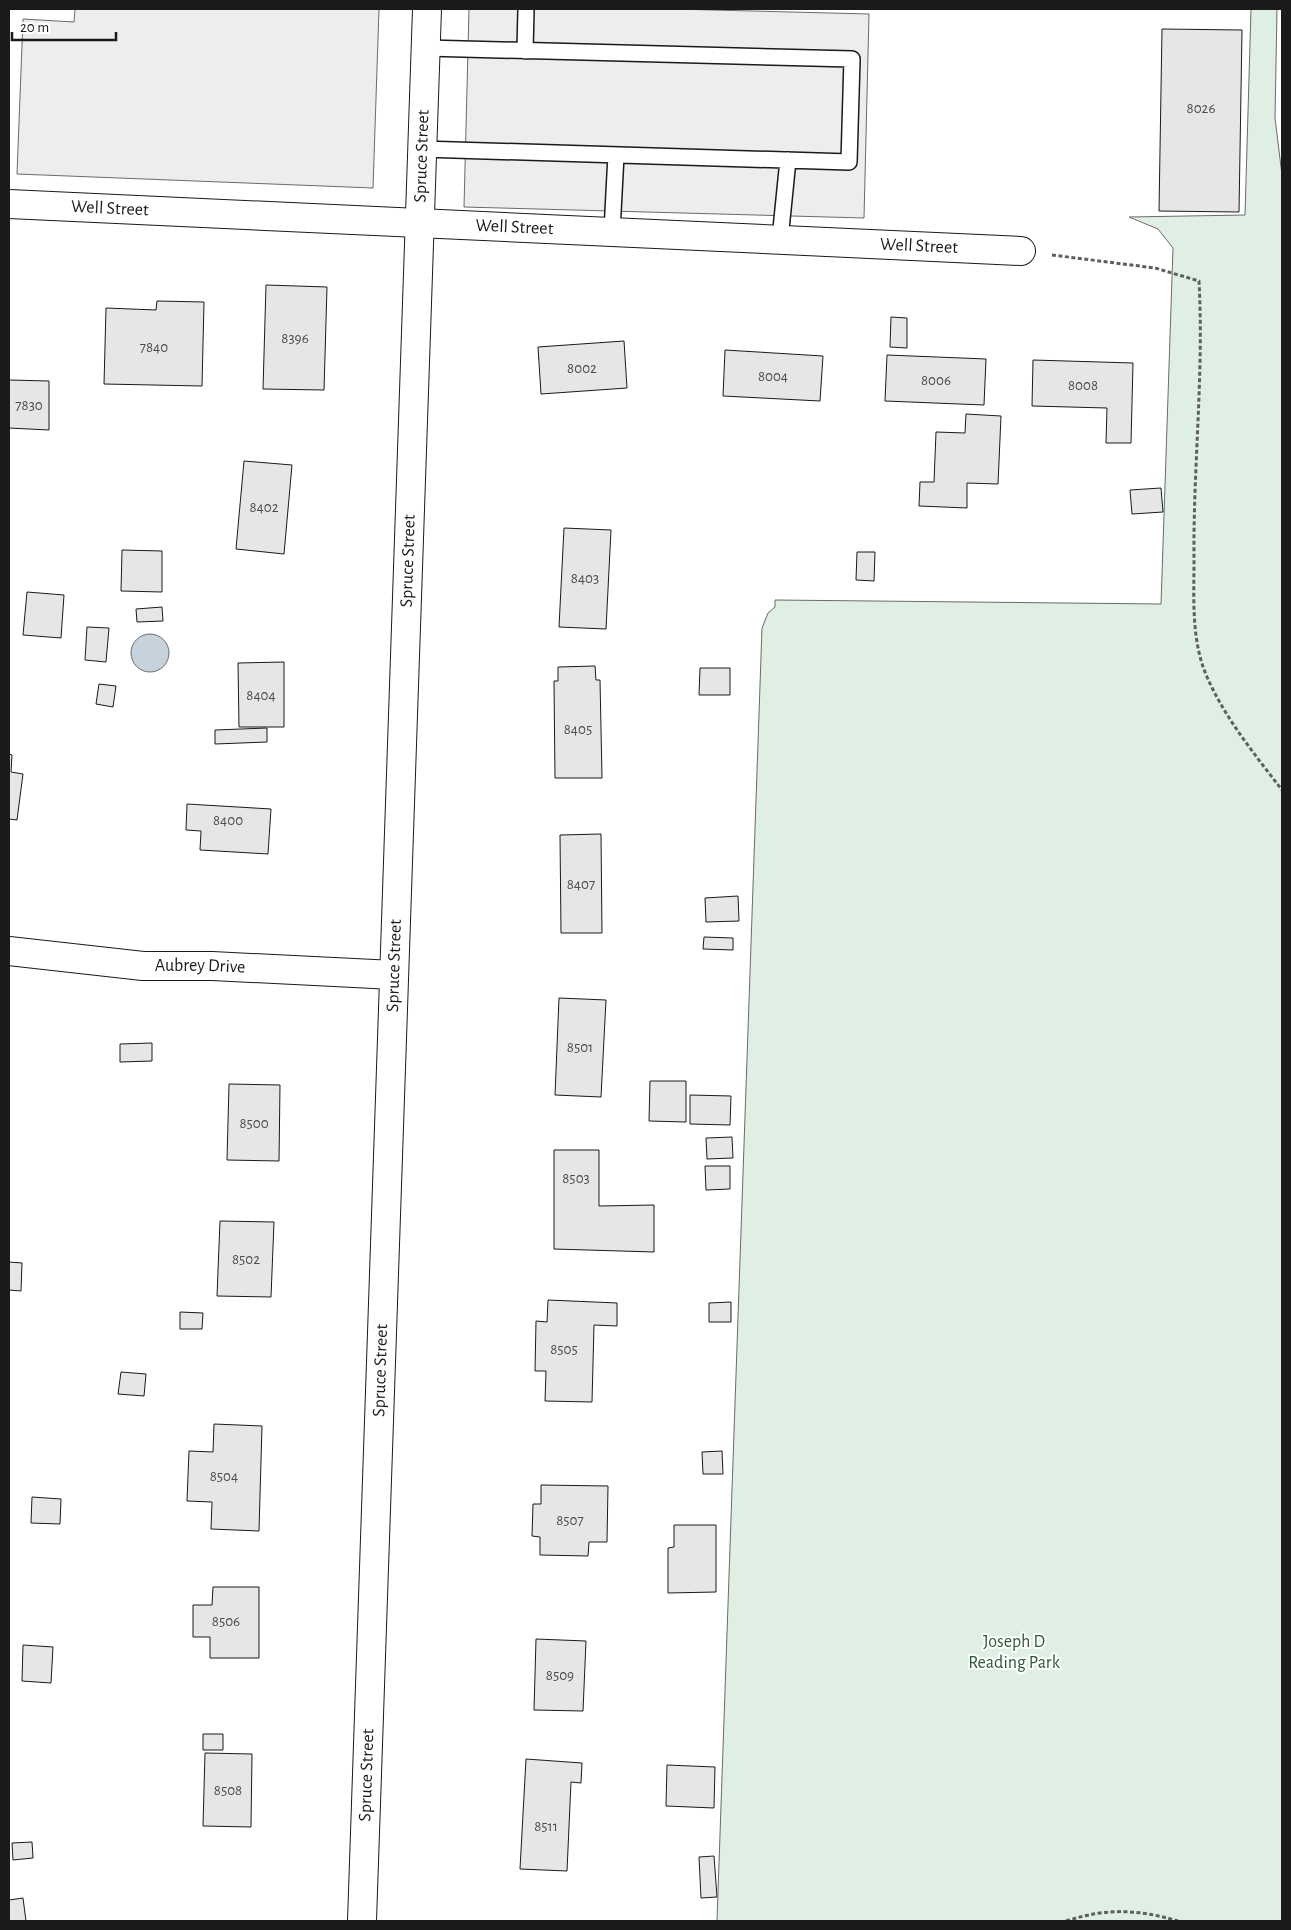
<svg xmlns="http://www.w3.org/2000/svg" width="1291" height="1930" viewBox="0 0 1291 1930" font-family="'Alegreya Sans',sans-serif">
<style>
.green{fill:#e0efe3;stroke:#6a6a6a}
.parking{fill:#ededed;stroke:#6a6a6a}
.water{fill:#c6d2dc;stroke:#6a6a6a}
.building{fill:#e6e6e6;stroke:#1a1a1a}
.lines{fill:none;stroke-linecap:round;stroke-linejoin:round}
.service-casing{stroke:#1a1a1a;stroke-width:18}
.minor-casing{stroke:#1a1a1a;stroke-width:30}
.tertiary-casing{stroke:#1a1a1a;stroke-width:30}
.path{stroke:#5f5f5f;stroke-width:3;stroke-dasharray:4 2.5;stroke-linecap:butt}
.service{stroke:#fff;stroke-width:15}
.minor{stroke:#fff;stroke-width:28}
.tertiary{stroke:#fff;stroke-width:28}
.labels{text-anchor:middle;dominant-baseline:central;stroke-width:4;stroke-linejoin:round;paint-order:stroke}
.number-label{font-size:15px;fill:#4d4d4d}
.street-label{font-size:18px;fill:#1a1a1a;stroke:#fff}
.park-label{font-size:18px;fill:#2b5a34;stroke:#fff}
</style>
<rect width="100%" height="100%" fill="#fff"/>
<!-- green -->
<path class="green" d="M1251,9H1277L1275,118L1282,175V1921H717L762,628L768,613L775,607V600L1161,604L1173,248L1158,229L1129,217L1245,215Z"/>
<!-- parking -->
<path class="parking" d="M75,9H379L373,188L17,174L23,19L74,22Z
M469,9H673L869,14L864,218L464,207Z"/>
<!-- water -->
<path class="water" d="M131 653a19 19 0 1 1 38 0a19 19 0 1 1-38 0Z"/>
<!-- building -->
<path class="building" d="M1162,29L1242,30L1239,212L1159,211Z
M266,285L327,287L324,390L263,389Z
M157,301L204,302L202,386L104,384L106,308L156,310Z
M891,317L907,318V348L890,347Z
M624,341L627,388L541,394L538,347Z
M725,350L823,356L820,401L723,396Z
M887,355L986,359L984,405L885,401Z
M1033,360L1133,363L1131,443H1106L1107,408L1032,406Z
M9,380L49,381V430L9,428Z
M966,414L1001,416L998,484L967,483V508L919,506L920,482H934L936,432L965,433Z
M244,461L292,465L284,554L236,549Z
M1161,488L1163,512L1132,514L1130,490Z
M564,528L611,530L606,629L559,627Z
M122,550L162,551V592L121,591Z
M857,552H875L874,581L856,580Z
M27,592L64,595L61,638L23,635Z
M162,607L163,621L137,622L136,609Z
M87,627L109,628L106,662L85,660Z
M284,662V727H239L238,663Z
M595,666L596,680H600L602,778H555L554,681H558V667Z
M700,668H730V695H699Z
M99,684L116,686L113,707L96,704Z
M267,728V742L215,744V730Z
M9,754L12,755L11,772L23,774L17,820L9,819Z
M187,804L271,809L268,854L200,850L201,831L186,830Z
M601,834L602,933H561L560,835Z
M738,896L739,921L706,922L705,898Z
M704,937L733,938V950L703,949Z
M559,998L606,1000L601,1097L555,1095Z
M152,1043V1061L120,1062V1044Z
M650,1081H686V1122L649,1121Z
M229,1084L280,1085L279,1161L227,1160Z
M690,1095L731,1096L730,1125L690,1124Z
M732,1137L733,1158L707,1159L706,1138Z
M554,1150H599V1206L654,1205V1252L554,1249Z
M705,1166H730V1189L706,1190Z
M220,1221L274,1222L271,1297L217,1296Z
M9,1262L22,1263L21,1291L9,1290Z
M548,1300L617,1303V1326L594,1325L592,1402L545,1401L546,1371H535L536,1321L547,1322Z
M731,1302V1322H709V1303Z
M180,1312L203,1313L202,1329H180Z
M121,1372L146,1374L144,1396L118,1394Z
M214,1424L262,1426L259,1531L211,1529L212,1502L187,1501L189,1451L213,1452Z
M722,1451L723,1474H703L702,1452Z
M541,1485L608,1486L607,1542H589L588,1556L540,1555V1537L532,1536L533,1504H541Z
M32,1497L61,1499L60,1524L31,1523Z
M674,1525H716V1592L668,1593V1548L674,1547Z
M213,1587H259V1658H210V1637H193V1605H212Z
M536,1639L586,1641L583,1711L534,1710Z
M23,1645L53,1647L51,1683L22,1681Z
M203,1734H223V1750H203Z
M205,1753L252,1754L251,1827L203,1826Z
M526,1759L582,1763L581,1783L571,1782L567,1871L520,1869Z
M667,1765L715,1767L714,1808L666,1806Z
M32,1842L33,1858L13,1860L12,1843Z
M714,1856L717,1897L701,1898L699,1857Z
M23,1898L26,1921H9V1900Z"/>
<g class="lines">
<defs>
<path id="service" d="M525,51L526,9
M422,149L849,162L852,59L426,48
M612,231L616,155
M780,239L788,160"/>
<g id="minor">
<path id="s1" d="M9,204L1021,251"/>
<path id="s2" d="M9,951L143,966H212L394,975"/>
</g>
<g id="tertiary">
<path id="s3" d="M362,1921L427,9"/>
</g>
</defs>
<!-- service casing -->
<use href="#service" class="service-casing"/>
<!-- minor casing -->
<use href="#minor" class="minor-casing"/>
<!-- tertiary casing -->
<use href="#tertiary" class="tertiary-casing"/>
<!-- path -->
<path class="path" d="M1052,255L1155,268L1199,281C1204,374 1193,468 1194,561C1194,600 1191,640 1207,677C1225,718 1255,755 1282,790
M1066,1921C1107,1908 1137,1909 1178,1921"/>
<!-- service -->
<use href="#service" class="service"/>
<!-- minor -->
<use href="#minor" class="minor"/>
<!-- tertiary -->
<use href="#tertiary" class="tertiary"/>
</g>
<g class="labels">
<!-- number labels -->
<g class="number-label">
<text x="1201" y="108">8026</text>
<text x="295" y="338">8396</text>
<text x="154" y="347">7840</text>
<text x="582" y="368">8002</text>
<text x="773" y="376">8004</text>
<text x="936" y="380">8006</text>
<text x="1083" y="385">8008</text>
<text x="29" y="405">7830</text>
<text x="264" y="507">8402</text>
<text x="585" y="578">8403</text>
<text x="261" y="695">8404</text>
<text x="578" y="729">8405</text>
<text x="228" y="820">8400</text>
<text x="581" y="884">8407</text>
<text x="580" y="1047">8501</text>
<text x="254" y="1123">8500</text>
<text x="576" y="1178">8503</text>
<text x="246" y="1259">8502</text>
<text x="564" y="1349">8505</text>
<text x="224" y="1476">8504</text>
<text x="570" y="1520">8507</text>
<text x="226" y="1621">8506</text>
<text x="560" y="1675">8509</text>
<text x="228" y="1790">8508</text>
<text x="546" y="1826">8511</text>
</g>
<!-- street labels -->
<g class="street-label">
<text stroke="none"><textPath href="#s3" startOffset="1766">Spruce Street</textPath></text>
<text stroke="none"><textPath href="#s1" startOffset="101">Well Street</textPath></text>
<text stroke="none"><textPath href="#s1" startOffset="506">Well Street</textPath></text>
<text stroke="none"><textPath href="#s1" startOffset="911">Well Street</textPath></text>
<text stroke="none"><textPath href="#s3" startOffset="1361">Spruce Street</textPath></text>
<text stroke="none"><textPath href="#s3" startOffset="956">Spruce Street</textPath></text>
<text stroke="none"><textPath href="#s2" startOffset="192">Aubrey Drive</textPath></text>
<text stroke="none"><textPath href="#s3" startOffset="551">Spruce Street</textPath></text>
<text stroke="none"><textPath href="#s3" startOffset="146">Spruce Street</textPath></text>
</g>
<!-- park labels -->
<g class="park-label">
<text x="1014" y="1642">Joseph D<tspan x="1014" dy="21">Reading Park</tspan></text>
</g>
</g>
<!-- border -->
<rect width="1291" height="1930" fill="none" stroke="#1a1a1a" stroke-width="20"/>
<!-- scale -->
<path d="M12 32v8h104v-8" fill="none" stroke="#1a1a1a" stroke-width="2.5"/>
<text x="20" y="32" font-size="15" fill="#1a1a1a" stroke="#ffffff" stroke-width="4" paint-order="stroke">20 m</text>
</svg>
